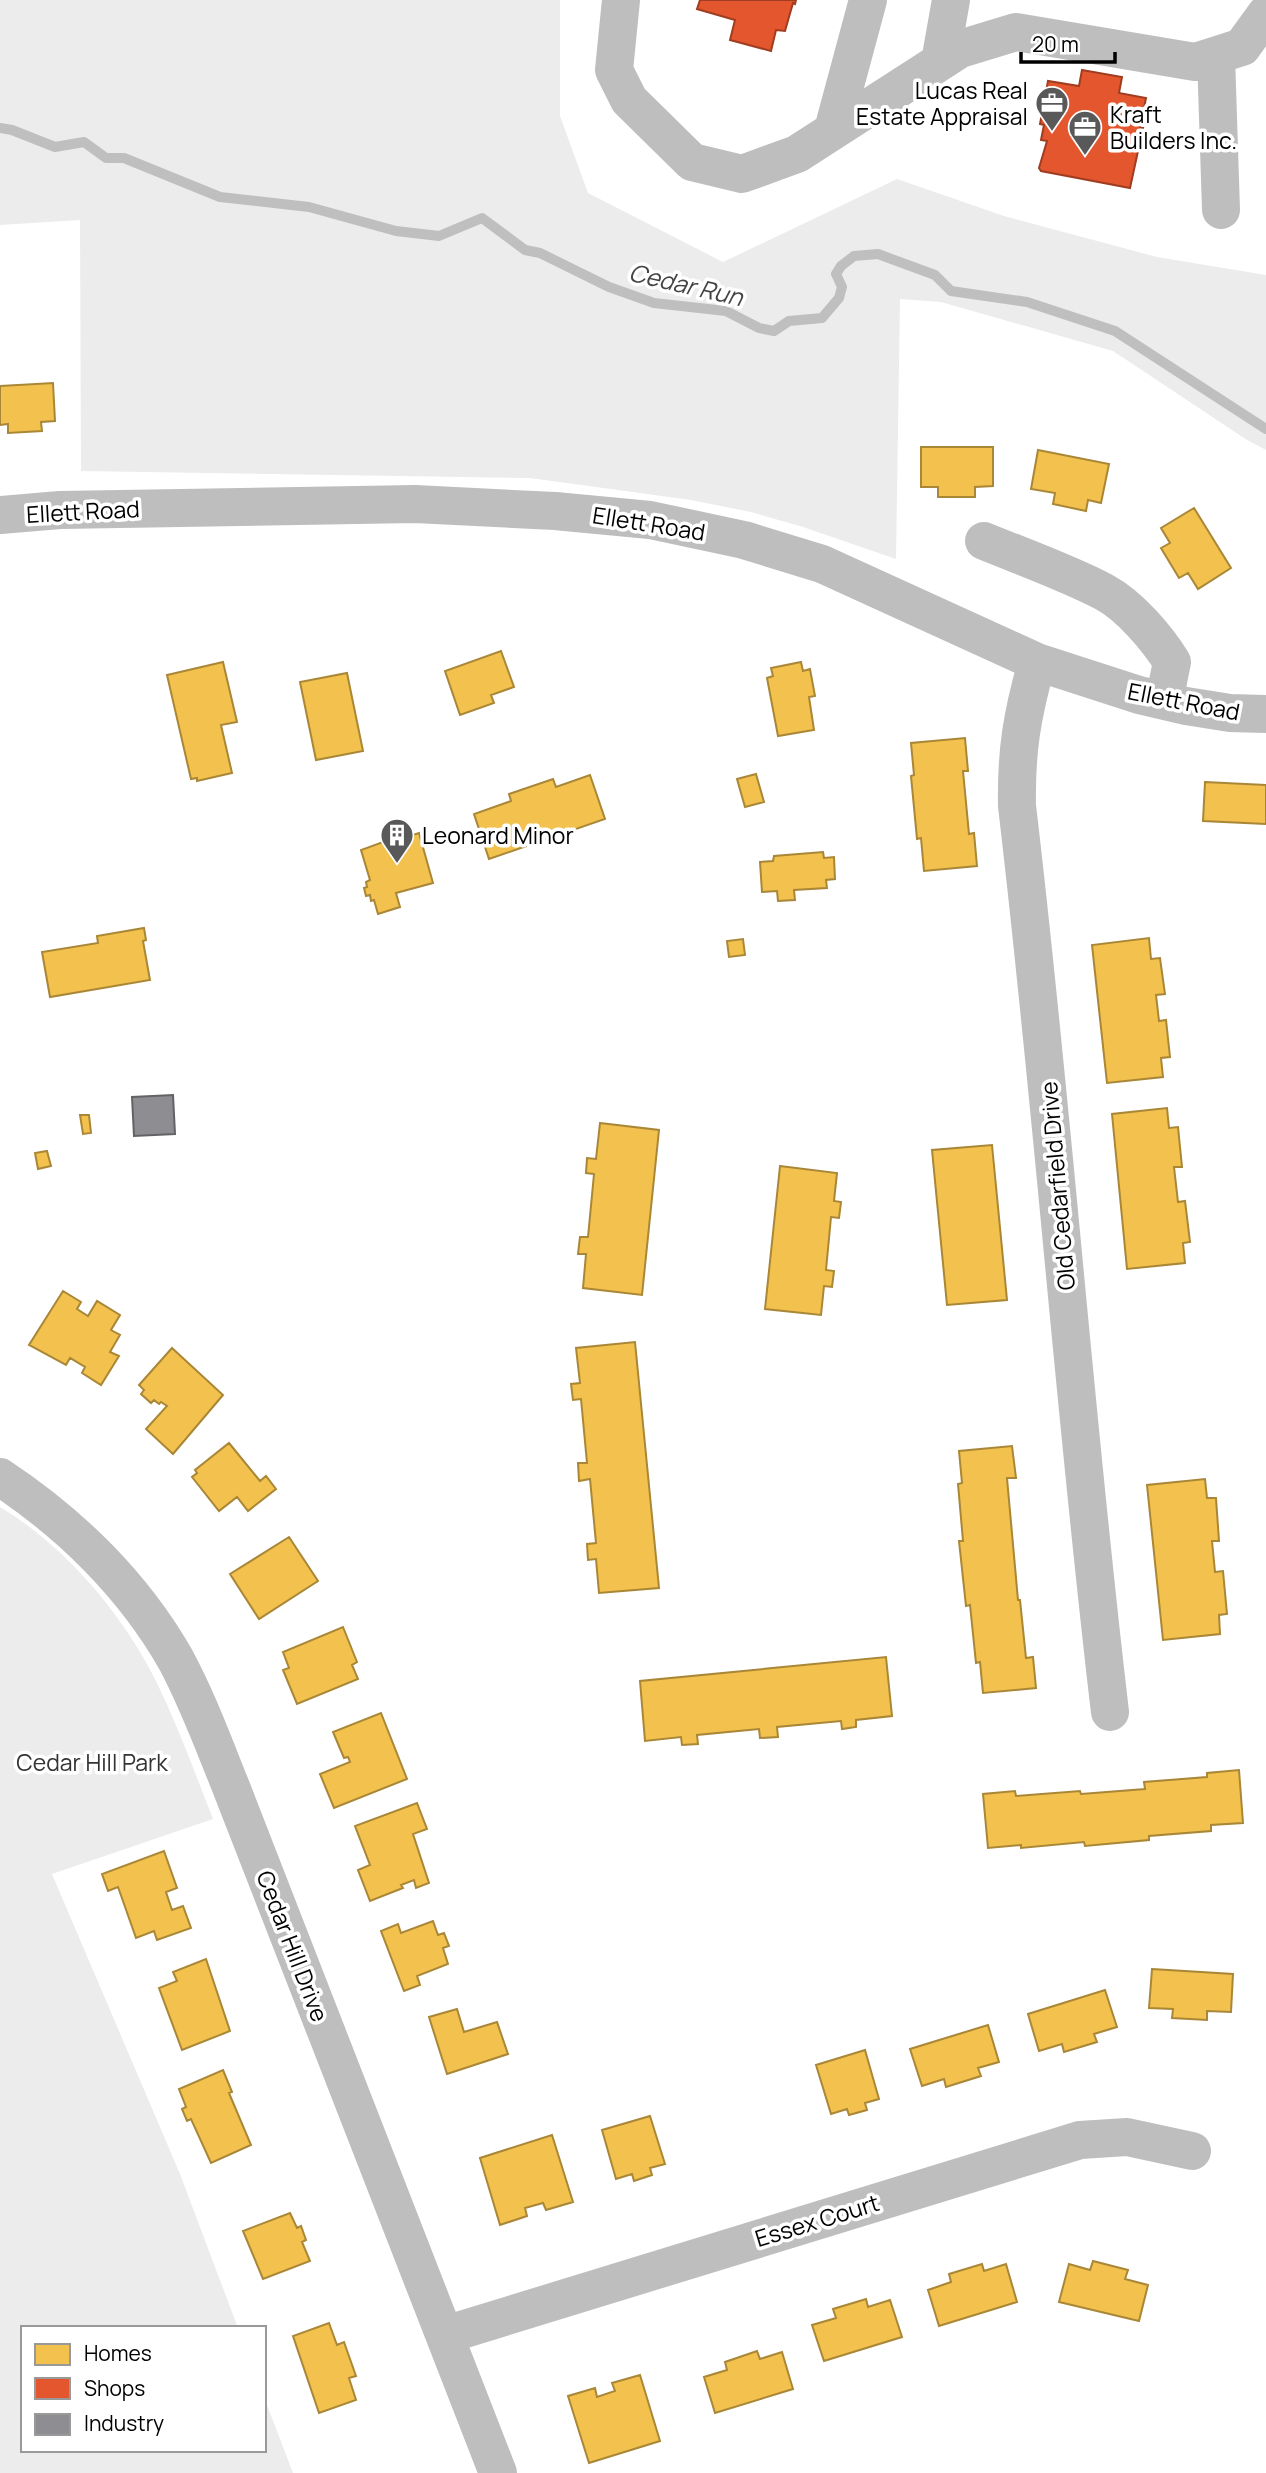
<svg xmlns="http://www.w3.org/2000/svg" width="1266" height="2473" viewBox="0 0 1266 2473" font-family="Manrope,sans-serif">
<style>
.green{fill:#ececec}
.homes{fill:#f2c14e;stroke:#a98737;stroke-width:2}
.shops{fill:#e4572e;stroke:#a03d20;stroke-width:2}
.industry{fill:#8d8d92;stroke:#636366;stroke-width:2}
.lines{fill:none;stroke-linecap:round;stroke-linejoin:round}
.stream{stroke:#bfbfbf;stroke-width:10}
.minor{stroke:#bebebe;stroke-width:38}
.labels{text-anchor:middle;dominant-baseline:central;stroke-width:7;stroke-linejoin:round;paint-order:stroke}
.poi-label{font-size:23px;fill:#000;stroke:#fff;text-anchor:start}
.street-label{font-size:23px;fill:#000;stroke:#fff}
.park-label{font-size:23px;fill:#333;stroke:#fff}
.water-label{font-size:24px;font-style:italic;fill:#444;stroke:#fff}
</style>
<rect width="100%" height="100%" fill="#fff"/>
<!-- green -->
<path class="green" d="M0,0H560V116L588,193L723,262L897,179L1004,216L1157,257L1266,275V450L1247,440L1113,351L941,302L900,299L896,559L803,527L751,512L691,500L530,478L81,471L80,220L0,225Z
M0,1507C65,1546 122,1613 156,1681C178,1726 195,1773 213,1819L52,1874L180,2174L238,2328H23V2450H264V2397L293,2473H0Z"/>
<!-- homes -->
<path class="homes" d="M53,383L55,421L41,422L42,431L8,433V424L0,425V386Z
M921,447H993V486L975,487V497H938V487H921Z
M1038,450L1109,464L1101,503L1088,500L1086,511L1053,504L1055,493L1031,489Z
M1194,508L1231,568L1198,589L1188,573L1179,578L1161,548L1170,543L1161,528Z
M501,651L514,687L491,695L494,703L460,715L445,671Z
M223,662L237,722L221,725L232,773L197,781V778L191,779L167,675Z
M801,662L803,671L810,669L815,696L809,697L814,730L778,736L767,678L773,676L771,668Z
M347,673L363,751L316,760L300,682Z
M965,738L968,771H963L969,834L974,833L977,866L924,871L921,838L917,839L911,776L914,775L911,743Z
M756,774L764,802L745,807L737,779Z
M590,775L605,819L489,859L474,814L511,801L509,794L553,779L556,787Z
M1205,782L1266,785V824L1203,821Z
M419,833L433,883L396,893L400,907L378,914L374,900L371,901L370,895L366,896L364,888L367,887L366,882L370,880L361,850L402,835L403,838Z
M823,852L824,858L834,857L835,879L826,880L827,888L794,890L795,900L778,901L777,891L762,892L760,862L773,861L774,856Z
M144,928L146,940L143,941L150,980L50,997L42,952L98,943L97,936Z
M1149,938L1151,959L1160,958L1165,994L1156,995L1159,1021L1166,1020L1170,1057L1161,1058L1163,1077L1107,1083L1092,945Z
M743,939L745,955L729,957L727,941Z
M1167,1108L1169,1128L1178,1127L1182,1167H1174L1178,1202L1185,1201L1190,1242L1183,1243L1185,1263L1127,1269L1112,1114Z
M80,1115H89L91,1133L83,1134Z
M600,1123L659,1130L642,1295L583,1288L586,1254H578L580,1237H588L594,1174L586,1173L587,1158L596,1159Z
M992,1145L1007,1300L947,1305L932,1150Z
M47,1151L51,1166L38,1169L35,1153Z
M780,1166L837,1173L834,1201L841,1202L839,1218L831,1217L826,1270L834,1271L832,1287L824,1286L821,1315L765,1309Z
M63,1291L81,1302L77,1309L88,1316L97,1301L120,1315L111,1330L120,1335L110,1352L119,1356L101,1385L82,1373L85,1367L70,1358L66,1365L29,1345Z
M635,1342L659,1588L599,1593L596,1559L588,1560L587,1544L596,1543L590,1479L579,1481L578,1463H587L581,1399L573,1400L571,1384L580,1383L576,1348Z
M172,1348L223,1395L173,1454L146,1429L167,1406L161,1402L159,1404L154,1400L151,1403L141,1394L144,1390L139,1385Z
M229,1443L260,1481L266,1476L276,1489L248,1511L237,1497L219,1511L192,1477L197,1473L195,1470Z
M1012,1446L1016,1478H1007L1018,1600H1020L1026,1658L1033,1657L1036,1688L983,1693L980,1662L976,1663L970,1605L966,1606L959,1541H963L958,1484L962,1483L959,1451Z
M1205,1479L1207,1498H1216L1219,1541H1212L1215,1572L1223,1571L1227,1614L1219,1615L1220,1634L1163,1640L1147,1485Z
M289,1537L318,1581L259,1619L230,1574Z
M343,1627L357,1662L352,1665L358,1679L297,1704L283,1670L289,1668L283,1652Z
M886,1657L892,1716L856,1720V1727L842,1729L841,1721L777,1727L778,1737L760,1738L759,1729L697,1735L698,1744L682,1745L681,1737L645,1741L640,1681Z
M381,1713L407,1779L334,1808L320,1774L350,1762L348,1757L344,1758L333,1732Z
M1239,1770L1243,1823L1211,1825V1831L1149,1836V1840L1085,1846L1084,1842L1021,1848V1845L988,1848L983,1794L1015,1791L1016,1796L1080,1791L1081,1794L1145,1789L1144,1782L1207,1777V1773Z
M417,1803L427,1829L413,1834L429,1883L416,1888L414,1880L401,1885L403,1888L370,1901L358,1870L370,1865L355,1826Z
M164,1851L177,1888L166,1892L172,1910L183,1906L191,1928L157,1940L154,1931L136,1938L118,1887L108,1891L102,1874Z
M433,1921L438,1935L444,1933L449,1946L443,1948L448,1964L417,1976L420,1985L404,1991L381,1931L398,1924L401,1933Z
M206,1959L230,2031L182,2050L159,1988L177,1981L173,1972Z
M1152,1969L1233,1974L1231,2012L1207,2011V2020L1172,2018L1173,2009L1149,2008Z
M1105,1990L1117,2027L1094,2034L1097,2042L1064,2052L1062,2044L1039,2051L1028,2014Z
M457,2009L464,2032L497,2022L508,2054L447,2074L429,2017Z
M988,2025L999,2062L978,2068L981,2076L946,2087L944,2079L922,2086L910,2049Z
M865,2050L879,2099L865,2103L867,2110L849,2115L847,2109L831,2114L816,2065Z
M223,2070L232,2092L229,2093L251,2145L211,2163L191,2119L187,2121L182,2109L186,2107L179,2089Z
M650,2116L665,2164L650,2168L652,2175L634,2181L632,2174L616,2179L602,2130Z
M552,2135L573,2202L546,2210L543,2203L525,2208L527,2216L500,2225L480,2158Z
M290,2213L297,2228L301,2226L306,2240L302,2242L310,2261L263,2279L243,2231Z
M1093,2261L1128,2270L1125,2279L1148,2285L1139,2321L1059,2302L1069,2264L1090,2270Z
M982,2264L984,2271L1006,2264L1017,2302L939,2326L928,2290L951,2282L949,2274Z
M866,2299L868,2307L890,2300L902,2337L824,2361L812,2325L836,2318L833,2309Z
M329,2323L337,2345L344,2342L356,2376L349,2378L356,2400L319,2413L293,2336Z
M757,2351L760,2359L782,2352L793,2389L715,2413L704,2377L727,2370L725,2362Z
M640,2375L660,2441L589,2463L568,2396L595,2388L597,2397L615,2391L612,2383Z"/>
<!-- shops -->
<path class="shops" d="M700,0H796L795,4L793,3L785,31L776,30L771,51L730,40L735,20L697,9Z
M1082,70L1122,77L1119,93L1146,98L1140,128H1143L1130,188L1041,171L1039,168L1047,141L1041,140L1044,125L1040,124L1048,81L1079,86Z"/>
<!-- industry -->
<path class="industry" d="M173,1095L175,1134L134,1136L132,1097Z"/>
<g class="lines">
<!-- stream -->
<path class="stream" d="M0,128L12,130L55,147L84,142L106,158H124L220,197L309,207L396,231L439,236L482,218L525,250L540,253L609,287L654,303L726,311L759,328L774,331L789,321L822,318L839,298L842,287L836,274L841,266L854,256L878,254L935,275L951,291L1027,302L1115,331L1266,429"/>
<!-- minor -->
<path class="minor" d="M621,0L614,70L629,100L692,162L742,174L797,154L960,49L1016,32L1195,62L1242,47L1266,14
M1216,56L1221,210
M940,62L951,0
M833,130L868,0
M0,515L60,510L415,504L555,511L650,520L744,540L822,564L1037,662L1139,695L1186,706L1230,713L1266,714
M984,541C1023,557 1068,573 1104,592C1130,606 1157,638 1172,662L1164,701
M1037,662C1022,715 1016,751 1017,806C1053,1108 1074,1410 1110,1712
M0,1477C71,1524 134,1586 176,1660C198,1701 214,1745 231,1787L498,2473
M445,2335L1080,2140L1127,2137L1192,2151"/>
</g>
<!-- icons -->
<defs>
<symbol id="office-pin" viewBox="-11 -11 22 30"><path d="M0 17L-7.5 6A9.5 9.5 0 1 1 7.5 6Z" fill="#595959" stroke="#fff"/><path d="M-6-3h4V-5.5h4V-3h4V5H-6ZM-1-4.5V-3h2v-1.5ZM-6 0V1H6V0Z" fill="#fff"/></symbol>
<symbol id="building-pin" viewBox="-11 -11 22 30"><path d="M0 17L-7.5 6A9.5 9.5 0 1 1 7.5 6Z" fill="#595959" stroke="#fff"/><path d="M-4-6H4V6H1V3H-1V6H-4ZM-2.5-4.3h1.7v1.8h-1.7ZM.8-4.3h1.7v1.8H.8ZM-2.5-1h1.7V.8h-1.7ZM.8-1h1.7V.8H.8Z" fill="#fff"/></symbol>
</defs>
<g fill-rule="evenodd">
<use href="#office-pin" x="1033" y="84" width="38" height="52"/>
<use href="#office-pin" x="1066" y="108" width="38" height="52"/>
<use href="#building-pin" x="378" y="816" width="38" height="52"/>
</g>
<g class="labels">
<!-- poi labels -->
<g class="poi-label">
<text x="1028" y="90" text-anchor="end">Lucas Real<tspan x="1028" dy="26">Estate Appraisal</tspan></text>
<text x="1110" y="114">Kraft<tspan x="1110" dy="26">Builders Inc.</tspan></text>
<text x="422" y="835">Leonard Minor</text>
</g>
<!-- street labels -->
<g class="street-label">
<text transform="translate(83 511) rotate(-3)">Ellett Road</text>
<text transform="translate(649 523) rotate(9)">Ellett Road</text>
<text transform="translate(1184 701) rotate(11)">Ellett Road</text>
<text transform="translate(1057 1186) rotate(-95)">Old Cedarfield Drive</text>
<text transform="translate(293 1946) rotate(69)">Cedar Hill Drive</text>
<text transform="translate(817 2220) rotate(-17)">Essex Court</text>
</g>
<!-- park labels -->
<g class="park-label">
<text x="92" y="1762">Cedar Hill Park</text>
</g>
<!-- water labels -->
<g class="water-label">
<text transform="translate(686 284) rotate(13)">Cedar Run</text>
</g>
</g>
<!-- legend -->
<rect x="21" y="2326" width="245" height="126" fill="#ffffff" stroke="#999999" stroke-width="2"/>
<rect x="35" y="2344" width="35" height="21" fill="#f2c14e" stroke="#999999" stroke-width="2"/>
<text x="84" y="2361" font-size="21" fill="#000000">Homes</text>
<rect x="35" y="2378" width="35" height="21" fill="#e4572e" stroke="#999999" stroke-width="2"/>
<text x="84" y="2396" font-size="21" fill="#000000">Shops</text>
<rect x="35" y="2414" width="35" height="21" fill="#8d8d92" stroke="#999999" stroke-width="2"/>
<text x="84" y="2431" font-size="21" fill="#000000">Industry</text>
<!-- scale -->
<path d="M1021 52v10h94v-10" fill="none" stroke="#000000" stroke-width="3.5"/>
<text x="1032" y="52" font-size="21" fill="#000000" stroke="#ffffff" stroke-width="5" paint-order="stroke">20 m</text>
</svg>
